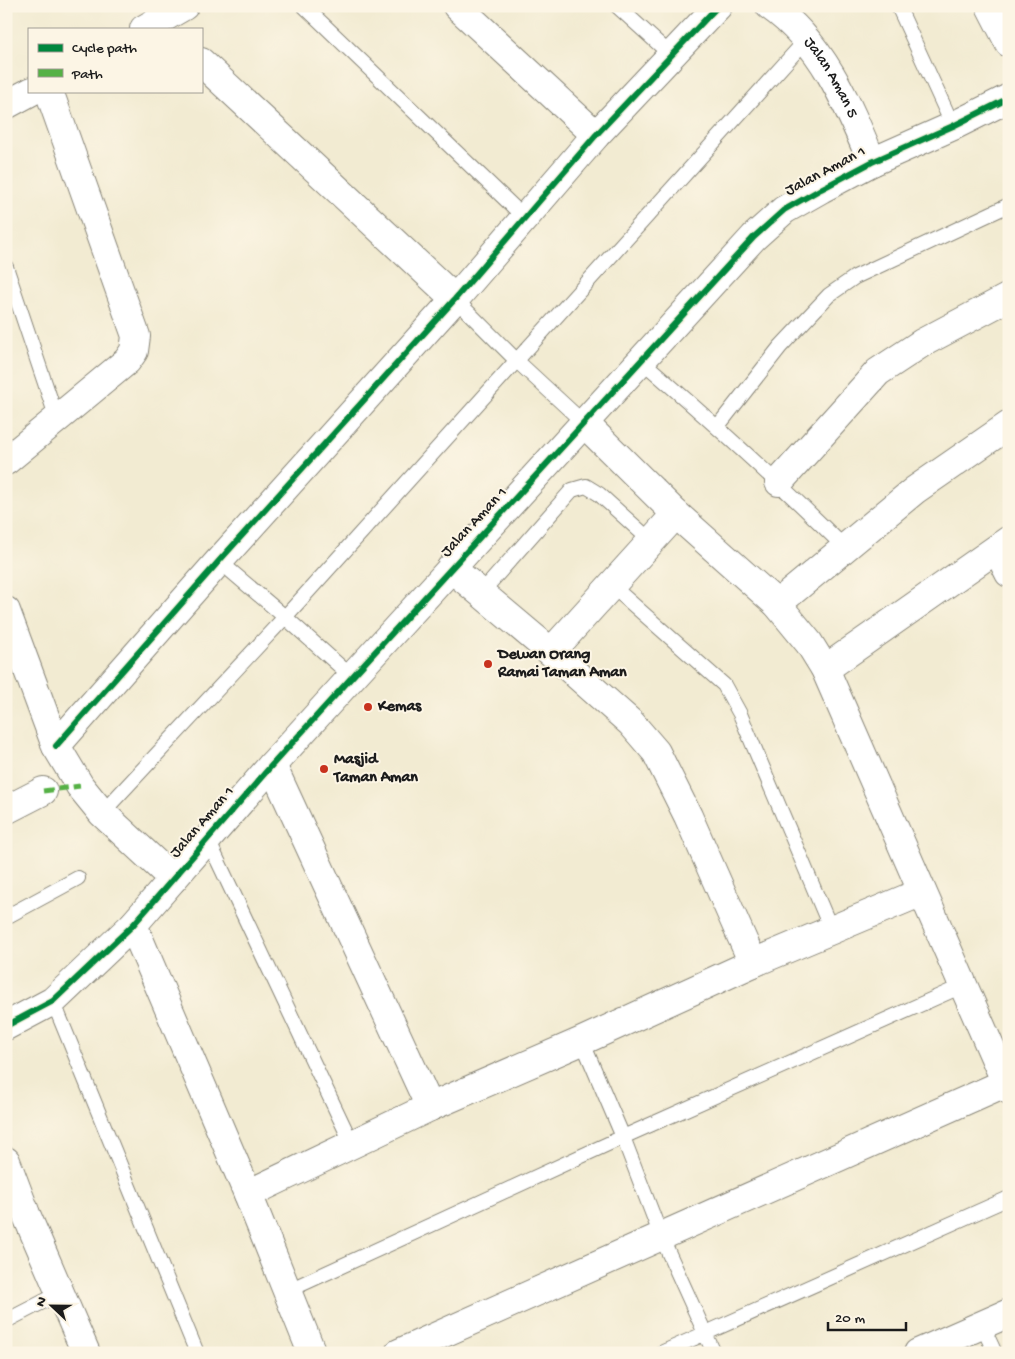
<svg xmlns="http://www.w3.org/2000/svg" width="1015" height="1359" viewBox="0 0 1015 1359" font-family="'Gochi Hand',sans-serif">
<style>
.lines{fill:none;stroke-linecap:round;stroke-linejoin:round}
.service-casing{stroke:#878477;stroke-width:16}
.minor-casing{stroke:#878477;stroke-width:30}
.service{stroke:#fff;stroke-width:14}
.minor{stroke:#fff;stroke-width:28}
.quiet{stroke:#55b145;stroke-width:5;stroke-dasharray:10 5;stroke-linecap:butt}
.cycleway-casing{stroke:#fcf5e5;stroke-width:9}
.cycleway{stroke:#00873e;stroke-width:6}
.poi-dot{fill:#c8321e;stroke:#fcf5e5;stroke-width:2}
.labels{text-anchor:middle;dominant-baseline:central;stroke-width:4;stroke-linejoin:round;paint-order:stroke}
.street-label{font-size:16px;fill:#1c1c1c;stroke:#fcf5e5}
.poi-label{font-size:16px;font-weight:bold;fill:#1c1c1c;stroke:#fcf5e5;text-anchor:start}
</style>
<rect width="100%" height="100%" fill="#fcf5e5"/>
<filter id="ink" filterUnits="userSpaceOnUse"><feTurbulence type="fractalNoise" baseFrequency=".02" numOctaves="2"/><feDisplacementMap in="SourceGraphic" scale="10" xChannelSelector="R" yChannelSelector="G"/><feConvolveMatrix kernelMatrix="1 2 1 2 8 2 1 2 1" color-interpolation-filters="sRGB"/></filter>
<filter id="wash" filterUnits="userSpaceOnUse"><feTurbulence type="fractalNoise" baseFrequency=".0096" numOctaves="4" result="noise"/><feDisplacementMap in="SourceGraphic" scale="20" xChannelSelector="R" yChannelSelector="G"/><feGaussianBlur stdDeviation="1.12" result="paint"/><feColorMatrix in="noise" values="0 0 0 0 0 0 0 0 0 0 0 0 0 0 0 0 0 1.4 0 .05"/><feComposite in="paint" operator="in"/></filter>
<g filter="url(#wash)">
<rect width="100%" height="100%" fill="#f2ebd2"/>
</g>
<g filter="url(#ink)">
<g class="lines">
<defs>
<path id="service" d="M304,6L525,218
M617,6L671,55
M898,6L953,126
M6,267L57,419
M455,299L517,361L585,424
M642,361C711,421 779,482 844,547
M718,426L780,347L829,295L855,277L1009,205
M219,561L285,617L352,677
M611,585L724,685L740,714L831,929
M481,593L572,490L586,486L599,494L651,541
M102,813L285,617L807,39
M208,840L352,1144
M6,917L78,878
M53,1001L197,1353
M582,1041L623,1137L661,1236L714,1353
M287,1291L623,1137L962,986
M6,1321L60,1293
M982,1325L995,1353
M661,1353L1009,1198"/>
<g id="minor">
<path d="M457,6L596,135"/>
<path id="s1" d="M770,6C823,43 848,105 872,162"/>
<path d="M990,6L1009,43"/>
<path d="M144,29L184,6"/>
<path d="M201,62L455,299"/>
<path d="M6,105L32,91"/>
<path d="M585,424L676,514L777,604L809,643L825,669L1009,1090"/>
<path d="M6,461L127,361L134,351L136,336L49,91"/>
<path d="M779,482L878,372L922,343L1009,297"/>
<path d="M997,549L1009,573"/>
<path d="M451,568L551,652L631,723L656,752L688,816L753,963"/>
<path d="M777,604L915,490L1009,425"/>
<path d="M6,611L56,746L80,786L102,813L173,879"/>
<path d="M551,652L676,514"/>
<path d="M825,669L1009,540"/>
<path d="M56,746L219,561L455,299L596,135L718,6"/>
<path d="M272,765L430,1107"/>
<path d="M6,810L43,791"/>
<path d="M133,925L248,1194L312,1353"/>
<path d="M6,1026L53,1001L133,925L272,765L352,677L754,237L784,210L821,189L872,162L953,126L1009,98"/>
<path d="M6,1161L26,1214L86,1353"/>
<path d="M248,1194L430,1107L582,1041L753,963L922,892"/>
<path d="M399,1353L1005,1083"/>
<path d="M918,1353L1009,1313"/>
</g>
</defs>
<!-- service casing -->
<use href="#service" class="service-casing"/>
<!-- minor casing -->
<use href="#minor" class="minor-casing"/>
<!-- service -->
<use href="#service" class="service"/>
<!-- minor -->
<use href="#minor" class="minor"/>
<!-- quiet -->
<path class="quiet" d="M43,791L80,786"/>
<defs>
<path id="cycleway" d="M56,746L219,561L455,299L596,135L718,6
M6,1026L53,1001L133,925L272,765L352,677L754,237L784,210L821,189L872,162L953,126L1009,98"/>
</defs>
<!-- cycleway casing -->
<use href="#cycleway" class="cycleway-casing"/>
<!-- cycleway -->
<use href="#cycleway" class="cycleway"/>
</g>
</g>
<!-- markers -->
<g class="poi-dot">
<circle cx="488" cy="664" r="5"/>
<circle cx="368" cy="707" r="5"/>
<circle cx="324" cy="769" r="5"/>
</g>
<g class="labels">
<!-- street labels -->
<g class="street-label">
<text stroke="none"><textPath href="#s1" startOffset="95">Jalan Aman 5</textPath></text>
<text transform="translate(826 172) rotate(-28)">Jalan Aman 1</text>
<text transform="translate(475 523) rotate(-47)">Jalan Aman 1</text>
<text transform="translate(203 823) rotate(-49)">Jalan Aman 1</text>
</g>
<!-- poi labels -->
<g class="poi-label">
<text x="498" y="655">Dewan Orang<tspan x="498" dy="18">Ramai Taman Aman</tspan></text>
<text x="378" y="707">Kemas</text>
<text x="334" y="760">Masjid<tspan x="334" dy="18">Taman Aman</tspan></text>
</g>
</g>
<!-- margin -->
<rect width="1015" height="1359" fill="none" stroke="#fcf5e5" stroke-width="25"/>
<!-- legend -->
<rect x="28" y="28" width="175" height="65" fill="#fcf5e5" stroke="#a29e95"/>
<rect x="38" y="44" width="25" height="8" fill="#00873e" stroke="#a29e95"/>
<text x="72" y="52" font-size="15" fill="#1c1c1c">Cycle path</text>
<rect x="38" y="69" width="25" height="8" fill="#55b145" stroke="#a29e95"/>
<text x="72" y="78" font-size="15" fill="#1c1c1c">Path</text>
<!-- north arrow -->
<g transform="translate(52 1306) rotate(292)" stroke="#fcf5e5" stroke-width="4" paint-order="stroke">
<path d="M0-4L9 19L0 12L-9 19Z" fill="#1c1c1c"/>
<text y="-8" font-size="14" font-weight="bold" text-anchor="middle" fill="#1c1c1c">N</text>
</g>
<!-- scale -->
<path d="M828 1322v8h78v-8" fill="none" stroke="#1c1c1c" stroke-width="2.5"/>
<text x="835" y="1322" font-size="15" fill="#1c1c1c" stroke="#fcf5e5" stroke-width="4" paint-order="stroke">20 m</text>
</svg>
